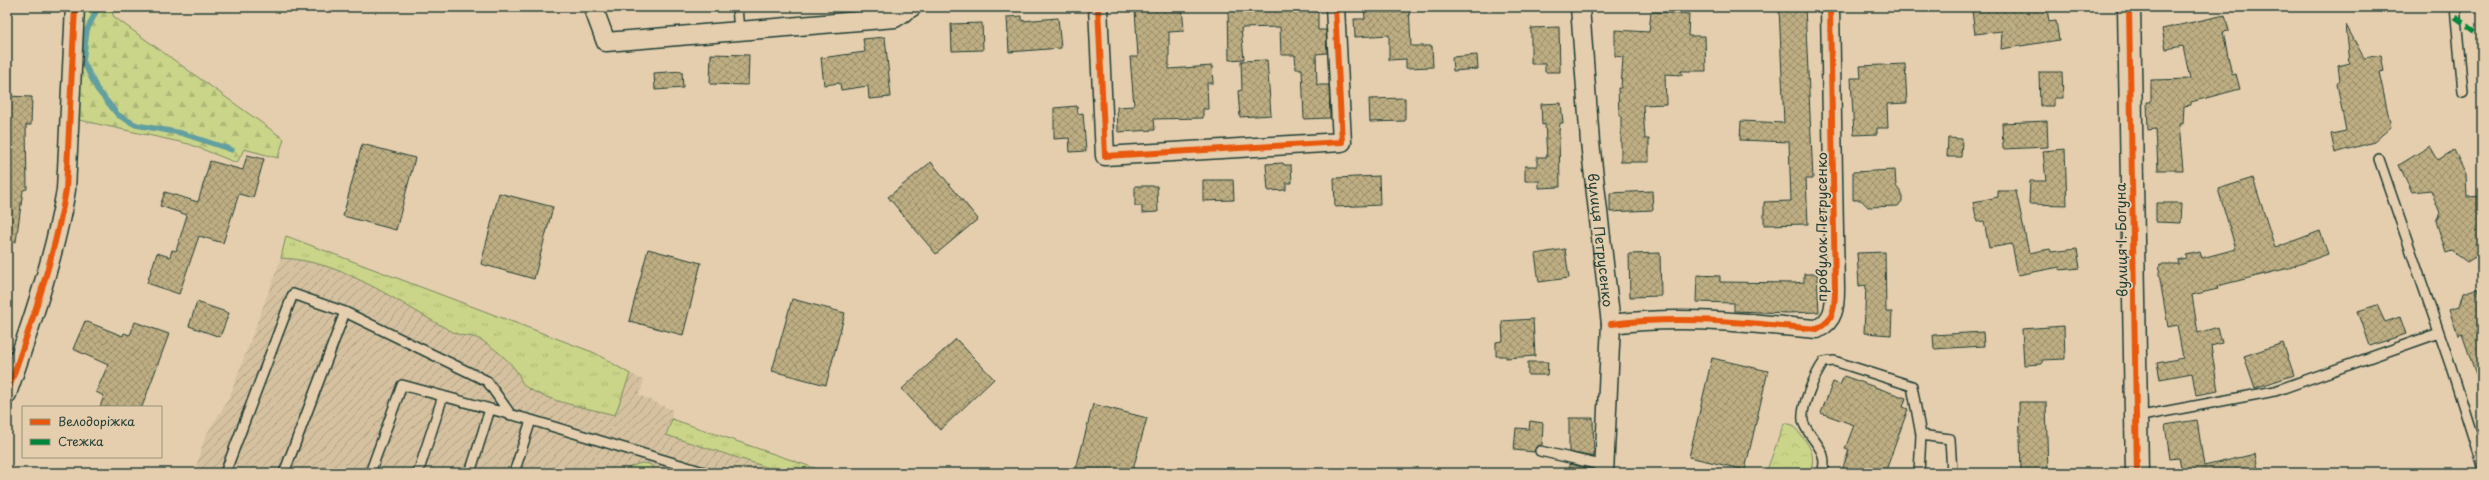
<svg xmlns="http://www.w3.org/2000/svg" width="2489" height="480" viewBox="0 0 2489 480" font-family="'Playpen Sans',sans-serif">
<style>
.industrial{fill:url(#industrial-furrows)}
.grass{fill:url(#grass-tufts);stroke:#75895e}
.forest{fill:url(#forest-firs);stroke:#75895e}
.park{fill:url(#park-crowns);stroke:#75895e}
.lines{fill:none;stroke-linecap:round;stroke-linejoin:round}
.stream{stroke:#629fa1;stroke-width:5.5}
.building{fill:url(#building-cross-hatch);stroke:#1f3d34}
.lane-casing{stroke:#1f3d34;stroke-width:12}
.street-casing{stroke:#1f3d34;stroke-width:21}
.secondary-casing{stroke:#1f3d34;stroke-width:25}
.lane{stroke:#e5ceae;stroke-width:9}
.street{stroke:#e5ceae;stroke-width:18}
.secondary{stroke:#e5ceae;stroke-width:22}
.quiet{stroke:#00873e;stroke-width:5;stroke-dasharray:10 5;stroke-linecap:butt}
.cycleway-casing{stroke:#e5ceae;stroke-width:8}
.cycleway{stroke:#e8590c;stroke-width:6}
.labels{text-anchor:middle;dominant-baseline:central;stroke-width:3.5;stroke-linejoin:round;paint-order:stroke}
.street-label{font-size:14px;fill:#1f3d34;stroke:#e5ceae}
</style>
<defs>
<pattern id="industrial-furrows" width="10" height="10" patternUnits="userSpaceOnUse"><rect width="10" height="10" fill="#d5c19f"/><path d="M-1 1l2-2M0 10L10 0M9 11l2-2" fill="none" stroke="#ac9e82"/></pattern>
<pattern id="grass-tufts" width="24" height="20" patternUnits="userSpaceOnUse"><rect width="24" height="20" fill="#cbd589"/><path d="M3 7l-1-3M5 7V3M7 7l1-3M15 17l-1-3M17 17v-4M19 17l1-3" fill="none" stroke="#aeb877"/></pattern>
<pattern id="forest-firs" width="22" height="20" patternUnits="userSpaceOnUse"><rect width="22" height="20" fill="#cbd589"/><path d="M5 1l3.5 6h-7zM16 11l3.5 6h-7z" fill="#aeb877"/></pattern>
<pattern id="park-crowns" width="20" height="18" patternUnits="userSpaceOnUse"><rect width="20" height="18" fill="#cbd589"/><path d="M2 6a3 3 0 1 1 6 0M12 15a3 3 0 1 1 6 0" fill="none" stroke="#aeb877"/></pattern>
<pattern id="building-cross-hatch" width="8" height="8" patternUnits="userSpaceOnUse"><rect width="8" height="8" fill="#beae83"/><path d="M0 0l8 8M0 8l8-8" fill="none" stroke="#9a8f6c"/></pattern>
</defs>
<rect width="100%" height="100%" fill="#e5ceae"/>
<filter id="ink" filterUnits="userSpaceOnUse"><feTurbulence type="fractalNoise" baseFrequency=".025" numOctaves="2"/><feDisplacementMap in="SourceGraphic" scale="8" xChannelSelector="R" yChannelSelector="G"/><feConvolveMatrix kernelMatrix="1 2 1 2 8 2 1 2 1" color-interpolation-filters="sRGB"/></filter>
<g filter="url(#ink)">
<!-- industrial -->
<path class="industrial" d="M286,236L595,353L644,381L639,395L672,410V419L829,473H194L205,437L229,398L281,258Z"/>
<!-- grass -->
<path class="grass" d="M286,236L595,353L630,374L615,415C588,408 548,402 526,387C521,384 520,376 517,372C508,359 494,348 481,340C473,335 463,337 455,333C398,304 347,261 281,258Z
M672,419L829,473H785L666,435Z
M641,463L650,464L657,473H625L630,467Z"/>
<!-- forest -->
<path class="forest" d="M75,7H110L114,17L284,139L278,158L244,149L237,163L189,144L70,118Z"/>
<!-- park -->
<path class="park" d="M1784,423L1793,425C1806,443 1818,450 1810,473H1766Z"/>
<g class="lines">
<!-- stream -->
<path class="stream" d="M98,7L87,30L83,61L97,89L118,115L136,125L181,133L232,150"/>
</g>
<!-- building -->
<path class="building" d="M1182,7L1184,31L1169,32V69L1212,66L1213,83H1207L1208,109H1203V118L1154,119L1155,130L1118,132L1117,107L1134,106L1130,57H1138L1135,10Z
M1228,7H1318V30H1326L1327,53L1316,54L1317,85H1329L1330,118L1304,119L1302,69H1296L1295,55H1281L1280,27L1241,28L1244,59L1229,60Z
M1364,7H1409L1411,46H1432L1433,67L1406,68V59L1389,60V35L1355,37L1354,19H1365Z
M1779,7H1805L1813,179H1806L1808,224L1764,225V202L1791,201L1789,142L1740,140L1741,121L1784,123Z
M2016,7H2032V10L2047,8L2049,22L2056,21L2059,40L2001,49L2002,31L1975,34L1972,11Z
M1651,12L1689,14L1688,36H1705L1706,71H1681L1682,75L1665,74L1666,104L1643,105L1645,139H1649V162H1621V116H1619L1618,88H1621L1623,57L1615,56V30L1649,32Z
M2225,15L2229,31L2223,32L2232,75L2236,74L2240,89L2191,102V105L2184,106L2183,124H2179L2183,170H2158L2156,129L2148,130L2147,102H2151V80L2190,79L2183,46L2166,49L2162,29Z
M1022,16V21L1058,18L1061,48L1009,52L1007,17Z
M982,23L983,50L952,51L951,24Z
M2346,25L2364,58L2381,55L2384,71L2379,72L2391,127L2374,142L2335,153L2331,134L2346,131L2337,84L2340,80L2338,66L2350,63Z
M1559,27L1560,72H1545V64H1531V28Z
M885,37L891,97L869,99L868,86L841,90L840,83L824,85L821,58L865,52L863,39Z
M711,54L749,55L748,85L710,84Z
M1477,55L1478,69L1453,71L1452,57Z
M1267,60L1271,115L1240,117L1238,91L1242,90L1241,61Z
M1905,64L1907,103L1887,104L1888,128H1877V134L1854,135L1851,78H1861L1860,66Z
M682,71L683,88L655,90L654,73Z
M2039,72H2062L2063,98H2054V106H2040Z
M7,96L32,97L31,125H26L27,189L23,190L16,242H7Z
M1405,98V121L1370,122L1369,99Z
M1561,103L1563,123H1560L1559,132L1560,187L1539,188V181H1525V166H1537V157H1547L1545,124L1542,125L1541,104Z
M1077,106L1078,114L1083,113L1086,151L1070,152L1069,138L1054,139V108Z
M2047,121L2048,147L2003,149L2002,123Z
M1948,138L1962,139L1961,157H1947Z
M362,144L415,158L396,230L343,216Z
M2430,146L2438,160L2454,150L2466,174L2467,197L2482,196V253L2467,262L2452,251L2446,253L2436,221L2440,213L2431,190L2412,192L2399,165Z
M2065,149L2067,205L2029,204L2030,181H2046L2043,151Z
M247,155L264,159L253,198L239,194L223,243L199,236L179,294L147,283L157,253L170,257L172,250L176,251L187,215L160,206L165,192L198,202L210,161L243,170Z
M931,162L978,219L936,254L888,197Z
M1283,163L1284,165H1291L1292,183H1286V190L1268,191L1266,164Z
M1895,170L1896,186L1902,194V201L1898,206L1868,207L1861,200H1853V172Z
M1379,176L1380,205L1335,207L1334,178Z
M2253,178L2275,248L2320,231L2328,254L2289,268L2217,286L2218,289L2192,295L2198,333L2218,327L2222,343L2211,346L2218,391L2196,395L2192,373L2160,379L2157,363L2183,358L2177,325L2168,327L2159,274L2160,264H2179L2178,260L2187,258L2186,255L2200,252L2202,258L2236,249L2218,189Z
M1203,180H1233L1234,200L1203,201Z
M1135,186H1157L1158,212L1142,213V206H1135Z
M1652,191L1653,210L1610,212V193Z
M1998,191H2016L2029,253L2050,249L2051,252L2077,249L2080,268L2060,270V267L2018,275L2012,244L1989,248L1984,221L1977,222L1973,202L1998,197Z
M499,193L553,207L534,279L481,264Z
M2156,203H2182L2181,223L2156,222Z
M648,249L701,263L683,335L629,321Z
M1565,249L1569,278L1539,282L1535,254Z
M1885,252L1886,312H1892L1891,335L1864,333L1866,285L1859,286L1857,253Z
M1660,253L1661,296L1630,297L1629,254Z
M1804,274H1817L1819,312L1787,313L1734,311V303L1696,302L1697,275L1720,276V282L1793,283L1804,282Z
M2478,288L2482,299V386H2480L2462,334L2458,335L2449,310L2459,307L2463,293Z
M792,299L845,313L826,385L772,371Z
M197,302L229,313L220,337L189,326Z
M2377,305L2385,322L2400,317L2406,334L2370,346L2358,311Z
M1533,319L1535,356L1506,358V356H1496V342L1503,341L1502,321Z
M85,321L123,336L124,333L130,335L135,322L169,334L142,407H100L104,396L96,392L108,365L73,349Z
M2064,326L2065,359L2042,360V364L2024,365L2022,329Z
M1983,332L1984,346L1934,349L1933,335Z
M956,339L994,379L940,430L902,389Z
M2283,343L2294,375L2255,388L2244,356Z
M1712,358L1768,371L1745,470L1689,457Z
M1528,362H1548L1547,375H1528Z
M1844,376L1906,398L1903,407L1908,409L1885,473H1841L1849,450L1845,449L1854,425L1821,413L1833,382L1840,385Z
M2019,402H2046L2048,473H2021Z
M1093,404L1147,418L1132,473H1075Z
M1569,418H1593L1594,457L1569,452Z
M2197,420L2204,466L2255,454L2258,469L2237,473H2182L2179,458L2170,459L2165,425Z
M1530,421L1543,423L1542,445L1536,447L1534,452L1514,450L1516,428L1529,429Z
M1569,464L1594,470V473H1569Z"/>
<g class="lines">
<defs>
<path id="lane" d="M737,7L739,31
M2455,7L2463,92
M2379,159L2451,367L2482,466
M2136,417L2275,391L2439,333
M1921,435L1950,439L1952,473
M1540,451L1605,466
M225,473L293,294L345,312
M284,473L345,312L487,381L511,415
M370,473L402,385L531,420L707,473
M418,473L443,396
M470,473L490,409
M514,473L531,420
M1822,473C1830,451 1812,442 1804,424C1798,411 1816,373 1824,362L1834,361L1912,386L1921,435L1919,473"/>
<g id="street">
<path d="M593,7L606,42L895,18L912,7"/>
<path d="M1098,7L1105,156L1342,142L1335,7"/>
<path id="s1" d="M1580,7L1590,142L1611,324L1604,473"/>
<path d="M1611,324C1682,315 1746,323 1817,329C1834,321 1835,307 1835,289L1830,7"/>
<path d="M7,394C30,327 54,260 66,190L75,7"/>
</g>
<path id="secondary" d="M2129,7L2137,473"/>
</defs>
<!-- lane casing -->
<use href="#lane" class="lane-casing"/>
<!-- street casing -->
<use href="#street" class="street-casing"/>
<!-- secondary casing -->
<use href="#secondary" class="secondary-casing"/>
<!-- lane -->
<use href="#lane" class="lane"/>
<!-- street -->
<use href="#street" class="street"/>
<!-- secondary -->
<use href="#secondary" class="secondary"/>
<!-- quiet -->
<path class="quiet" d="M2455,17L2482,36"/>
<defs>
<path id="cycleway" d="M1098,7L1105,156L1342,142L1335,7
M2129,7L2137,473
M1611,324C1682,315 1746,323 1817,329C1834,321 1835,307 1835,289L1830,7
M7,394C30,327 54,260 66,190L75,7"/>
</defs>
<!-- cycleway casing -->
<use href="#cycleway" class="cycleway-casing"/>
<!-- cycleway -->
<use href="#cycleway" class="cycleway"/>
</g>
</g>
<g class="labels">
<!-- street labels -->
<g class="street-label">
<text transform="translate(1821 227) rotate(-90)">провулок Петрусенко</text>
<text stroke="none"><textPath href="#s1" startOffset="234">вулиця Петрусенко</textPath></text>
<text transform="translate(2121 240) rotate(-91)">вулиця І. Богуна</text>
</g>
</g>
<!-- margin -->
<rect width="2489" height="480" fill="none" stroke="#e5ceae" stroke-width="24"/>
<rect x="12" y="12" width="2465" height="456" fill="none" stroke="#1f3d34" stroke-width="1.5" filter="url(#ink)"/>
<!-- legend -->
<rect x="22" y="406" width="140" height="52" fill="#e5ceae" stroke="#96947d"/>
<rect x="30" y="419" width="20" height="6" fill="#e8590c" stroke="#96947d"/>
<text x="58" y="426" font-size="12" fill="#1f3d34">Велодоріжка</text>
<rect x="30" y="439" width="20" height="6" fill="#00873e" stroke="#96947d"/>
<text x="58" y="446" font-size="12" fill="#1f3d34">Стежка</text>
</svg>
